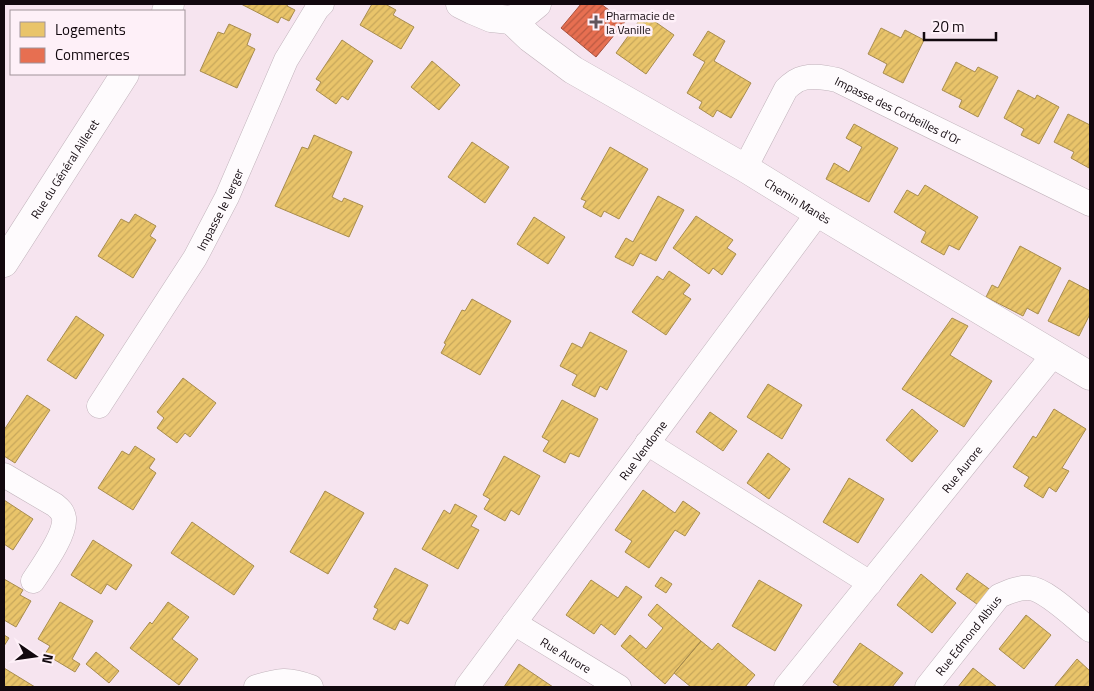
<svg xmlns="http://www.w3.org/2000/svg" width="1094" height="691" viewBox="0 0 1094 691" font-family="'Titillium Web',sans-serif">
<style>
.homes{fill:url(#homes-hatch);stroke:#a88c4e}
.shops{fill:url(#shops-hatch);stroke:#a7503d}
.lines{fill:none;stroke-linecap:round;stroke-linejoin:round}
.street-casing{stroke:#c1b3bb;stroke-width:25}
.secondary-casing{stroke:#c1b3bb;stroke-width:29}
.street{stroke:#fefbfd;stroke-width:24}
.secondary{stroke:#fefbfd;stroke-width:28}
.poi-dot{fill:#62555d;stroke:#fef0f8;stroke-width:2}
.labels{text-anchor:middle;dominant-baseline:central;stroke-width:5;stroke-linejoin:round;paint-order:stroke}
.poi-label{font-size:12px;fill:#12080e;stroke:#fef0f8;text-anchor:start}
.street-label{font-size:12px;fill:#12080e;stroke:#fef0f8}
</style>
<defs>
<pattern id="homes-hatch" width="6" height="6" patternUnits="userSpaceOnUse" patternTransform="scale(1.25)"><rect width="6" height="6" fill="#e9c46a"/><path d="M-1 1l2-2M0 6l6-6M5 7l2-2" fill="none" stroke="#c7a75b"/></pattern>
<pattern id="shops-hatch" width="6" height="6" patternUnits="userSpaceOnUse" patternTransform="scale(1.25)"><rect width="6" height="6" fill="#e76f51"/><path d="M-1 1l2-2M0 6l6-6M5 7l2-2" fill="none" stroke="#ba5942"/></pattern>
</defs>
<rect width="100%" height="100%" fill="#f6e4ef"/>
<!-- homes -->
<path class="homes" d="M241,4H288L287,6L295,10L289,21L281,17L278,23Z
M372,4H385L396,10L393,15L414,27L401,49L360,25Z
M644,14L674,35L646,74L616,53Z
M229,24L251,34L247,45L255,49L237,88L200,71L218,32L224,34Z
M881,28L901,38L905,30L924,40L903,83L883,73L887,64L868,54Z
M708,31L725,41L714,61L751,83L731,118L717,110L713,117L699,108L702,102L687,93L705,62L693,55Z
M342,40L373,61L348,100L342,96L336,104L316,90L321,82L316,79Z
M432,61L460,85L439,110L411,87Z
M956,62L975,72L978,67L998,77L978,117L959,107L962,100L942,90Z
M1018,90L1035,99L1037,95L1059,107L1039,144L1021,135L1024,129L1004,118Z
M1068,114L1090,125L1089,168L1071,158L1074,152L1054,142Z
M854,124L898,148L869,202L826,179L834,163L849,172L862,147L846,138Z
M314,135L352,152L332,197L342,202L344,198L363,206L349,237L275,206L302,147L308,149Z
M472,142L509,167L485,203L448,177Z
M610,147L648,169L619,219L604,211L601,217L583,207L586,201L581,199Z
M925,185L978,217L959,250L949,245L944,255L921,242L926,232L894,212L907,190L918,196Z
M658,196L684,210L656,261L640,253L633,266L615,257L626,238L633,242Z
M135,214L156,226L150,236L156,240L133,278L98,256L121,219L129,223Z
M696,216L733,240L727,248L736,254L722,275L713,268L709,274L673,248Z
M534,217L565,237L548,264L517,244Z
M1020,246L1061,268L1038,314L1027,308L1023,316L986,297L992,285L998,288Z
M669,271L690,285L683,294L691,299L666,335L632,312L657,276L663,280Z
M1069,280L1090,291V314L1079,336L1048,321Z
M472,299L511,321L480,375L441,353L446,344L444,343L462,310L465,311Z
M76,316L104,335L76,379L47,360Z
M952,318L968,326L950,355L992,381L964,427L902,389Z
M590,332L627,351L607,390L600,386L595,397L572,385L577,375L560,366L572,343L582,348Z
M183,378L216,403L190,437L185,433L177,443L157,428L164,418L157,412Z
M768,384L802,405L782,439L747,417Z
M27,395L50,410L15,463L4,456V430Z
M562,400L598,419L579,457L570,453L565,463L543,451L549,441L542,437Z
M912,409L938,431L912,462L886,440Z
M1054,409L1086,429L1062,468L1069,471L1056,492L1049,487L1043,498L1024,486L1029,477L1013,467L1033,436L1036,438Z
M710,412L737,431L723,451L696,432Z
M135,446L155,459L149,468L156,473L133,510L98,488L122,451L129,455Z
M768,453L790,469L769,499L747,483Z
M504,456L540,476L519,515L511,510L505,521L484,509L490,499L483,495Z
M849,478L884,499L858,543L823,522Z
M643,490L675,513L683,501L700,513L685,536L675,530L649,568L625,552L632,541L615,530Z
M325,491L364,513L328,574L290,552Z
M4,500L33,519L13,550L4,544Z
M455,504L477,516L471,526L479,530L458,569L422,549L444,510L450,514Z
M192,522L254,566L234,595L171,553Z
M93,540L132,565L116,590L107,584L101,594L71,575Z
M395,568L428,585L408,624L400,620L395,630L373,619L378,609L374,607Z
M967,573L992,591L981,607L956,589Z
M921,574L956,603L932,633L897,605Z
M661,577L672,584L666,593L655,586Z
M4,579L23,590L20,595L31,601L16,627L4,620Z
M591,580L618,598L626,586L642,597L615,635L601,624L594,634L566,615Z
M759,580L802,605L775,651L732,626Z
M60,602L93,621L72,659L80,664L75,672L45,654L50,646L38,639Z
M168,602L189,617L172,639L198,659L179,685L130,648L150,622L152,624Z
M657,604L701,641L665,684L621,646L630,635L646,649L663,628L648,615Z
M1026,615L1051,635L1024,669L999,649Z
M4,635L9,638L4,646Z
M701,641L712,650L718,643L755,675L745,687H691L674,673Z
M860,643L903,673L892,687H840L833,682Z
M96,652L119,671L109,683L86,664Z
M1077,659L1090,671V687H1054Z
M519,664L553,687H504Z
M4,668L35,687H4Z
M973,668L997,687H958Z"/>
<!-- shops -->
<path class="shops" d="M581,4H601L625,22L596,57L561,28Z"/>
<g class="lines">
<defs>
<g id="street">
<path id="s1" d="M745,168L786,89C789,86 793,83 796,81C808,74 824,77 837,80L1090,204"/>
<path id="s2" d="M99,406L195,258L227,197L286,60L317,9L322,4"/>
<path d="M647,443L870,583"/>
<path d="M4,475L55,505C60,509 63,512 64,518C66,535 42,567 33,581"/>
<path id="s3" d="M514,623L619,687"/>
<path d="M256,687C279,680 288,678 311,687"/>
<path id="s4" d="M467,687L818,213"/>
<path id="s5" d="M786,687L1054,354"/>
<path id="s6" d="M927,687L999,596C1008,592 1019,587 1029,588C1046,589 1076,619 1090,630"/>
</g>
<g id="secondary">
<path d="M460,4L472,10L491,18L511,20"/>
<path d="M166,11L170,4"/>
<path id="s7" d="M511,20L530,38L573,70L745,168L818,213L1090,376"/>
<path d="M511,20L526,13L537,4"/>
<path id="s8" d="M4,263L125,74"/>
</g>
</defs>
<!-- street casing -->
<use href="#street" class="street-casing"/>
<!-- secondary casing -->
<use href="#secondary" class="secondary-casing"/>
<!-- street -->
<use href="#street" class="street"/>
<!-- secondary -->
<use href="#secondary" class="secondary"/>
</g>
<!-- markers -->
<path class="poi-dot" d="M593.5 14.5h5v5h5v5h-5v5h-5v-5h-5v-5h5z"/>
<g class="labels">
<!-- poi labels -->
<g class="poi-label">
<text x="606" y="15">Pharmacie de<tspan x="606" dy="14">la Vanille</tspan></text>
</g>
<!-- street labels -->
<g class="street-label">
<text stroke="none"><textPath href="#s1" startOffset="212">Impasse des Corbeilles d'Or</textPath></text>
<text stroke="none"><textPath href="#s8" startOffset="112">Rue du Général Ailleret</textPath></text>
<text stroke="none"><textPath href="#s7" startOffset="340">Chemin Manès</textPath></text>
<text stroke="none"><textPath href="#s2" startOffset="231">Impasse le Verger</textPath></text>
<text stroke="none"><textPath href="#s4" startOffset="295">Rue Vendome</textPath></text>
<text stroke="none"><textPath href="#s5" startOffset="280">Rue Aurore</textPath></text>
<text stroke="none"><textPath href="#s6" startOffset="66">Rue Edmond Albius</textPath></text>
<text stroke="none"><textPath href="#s3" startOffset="61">Rue Aurore</textPath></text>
</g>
</g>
<!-- border -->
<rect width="1094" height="691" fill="none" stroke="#12080e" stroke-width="10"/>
<!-- legend -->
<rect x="10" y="10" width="175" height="65" fill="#fef0f8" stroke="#a0939a"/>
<rect x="20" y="22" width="25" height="15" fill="#e9c46a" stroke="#a0939a"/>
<text x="55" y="35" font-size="15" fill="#12080e">Logements</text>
<rect x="20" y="48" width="25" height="15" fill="#e76f51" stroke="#a0939a"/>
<text x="55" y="60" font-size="15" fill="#12080e">Commerces</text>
<!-- north arrow -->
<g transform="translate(35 656) rotate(103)" stroke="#fef0f8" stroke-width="4" paint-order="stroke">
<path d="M0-4L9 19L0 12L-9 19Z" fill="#12080e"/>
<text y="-8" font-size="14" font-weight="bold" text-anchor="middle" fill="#12080e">N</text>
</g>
<!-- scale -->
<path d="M924 32v8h72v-8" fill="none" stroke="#12080e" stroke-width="2.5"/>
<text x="932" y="32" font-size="15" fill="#12080e" stroke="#fef0f8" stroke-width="4" paint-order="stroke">20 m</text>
</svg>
